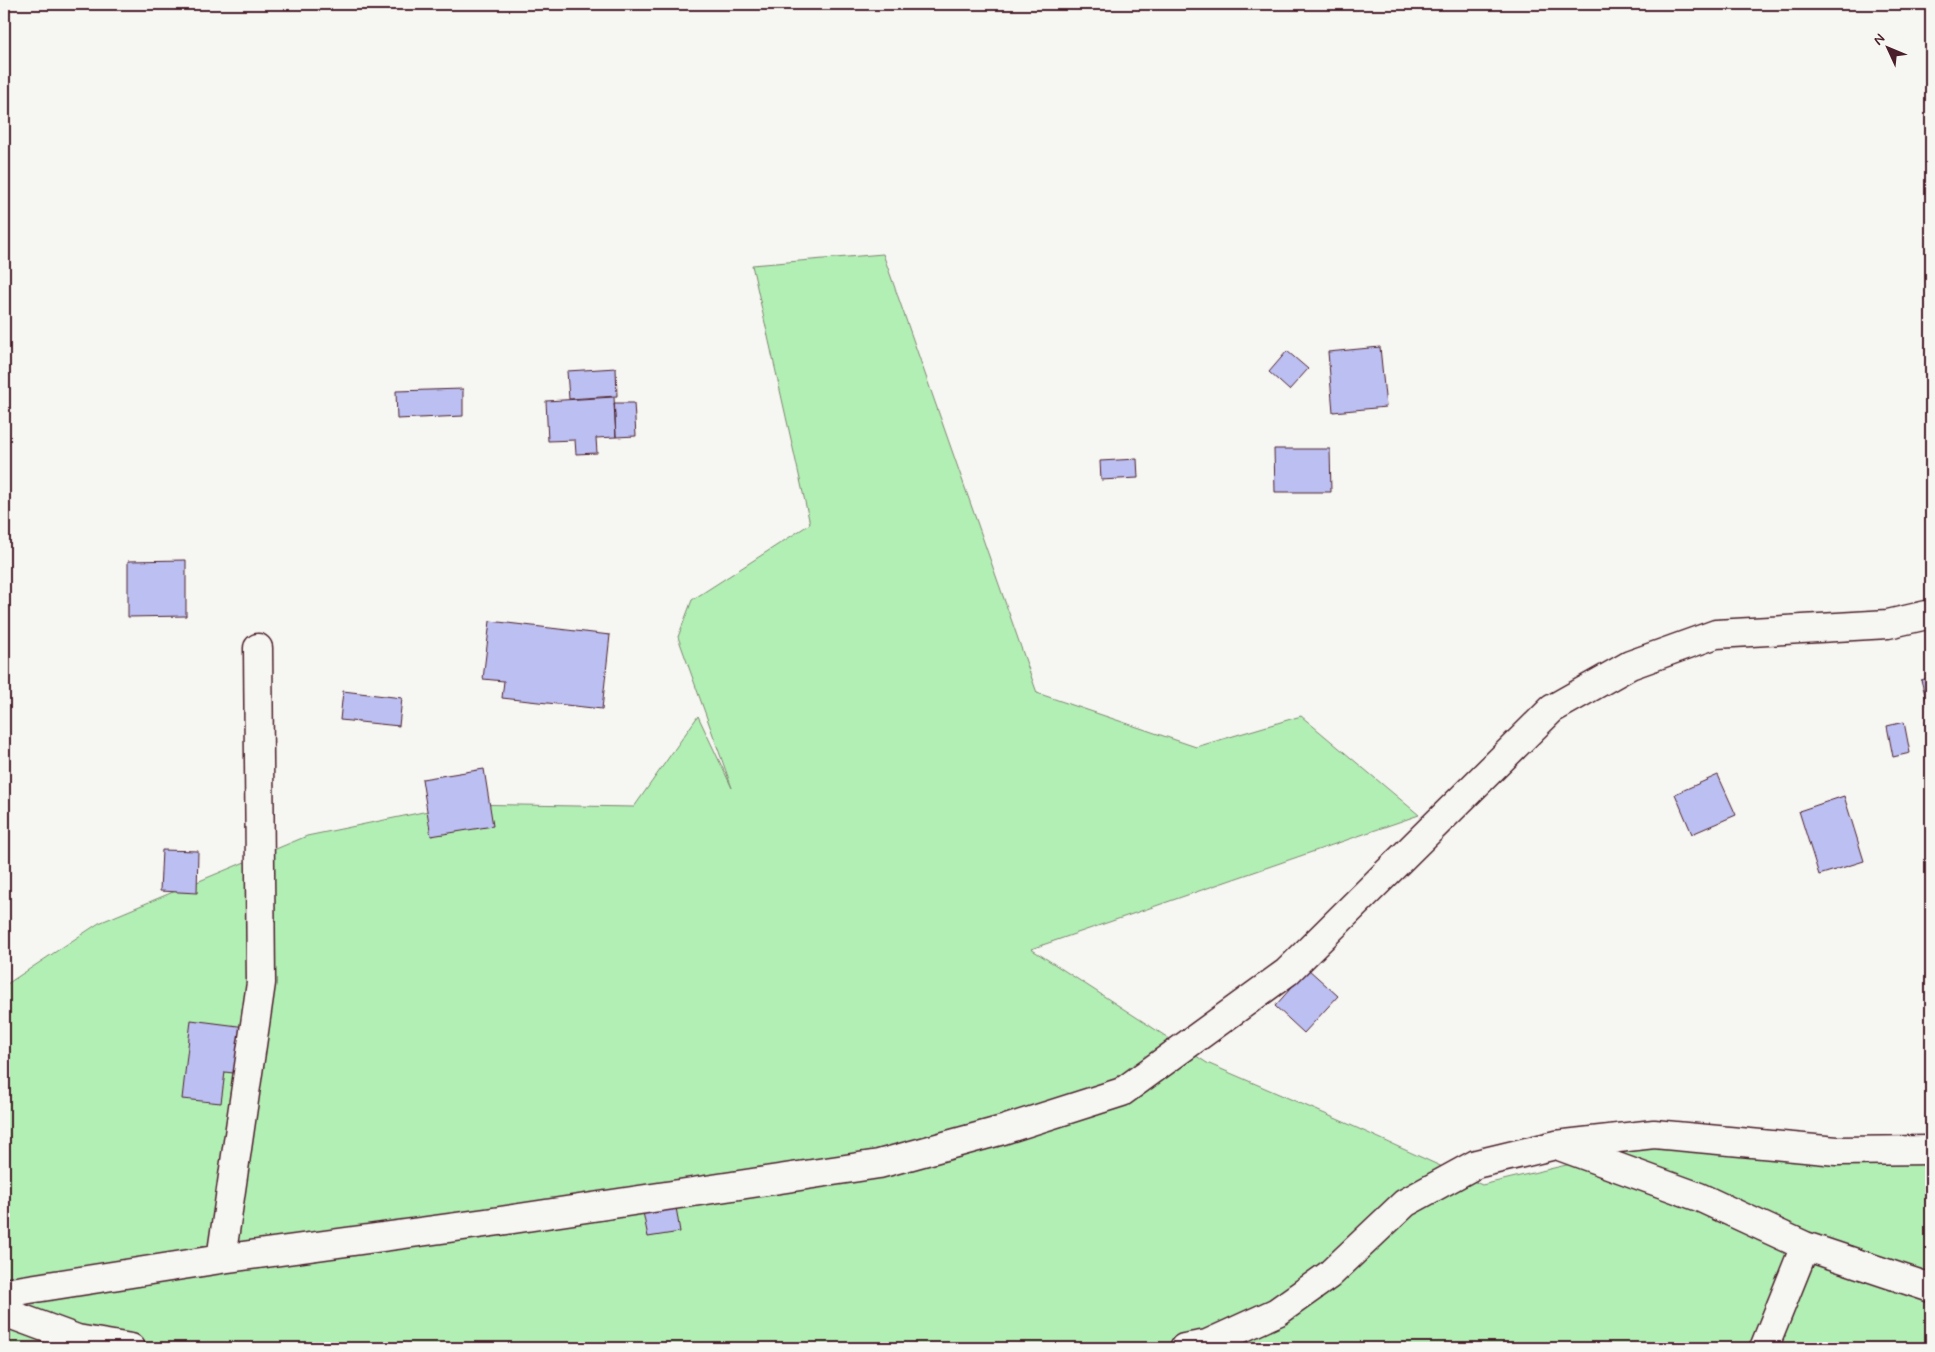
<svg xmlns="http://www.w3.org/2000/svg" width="1935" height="1352" viewBox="0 0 1935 1352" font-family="Mynerve,sans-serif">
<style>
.green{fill:#b2efb5;stroke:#7e8770}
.building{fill:#bcbff1;stroke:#4a1f2b}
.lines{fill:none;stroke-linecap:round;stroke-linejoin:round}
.minor-casing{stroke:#4a1f2b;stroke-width:31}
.tertiary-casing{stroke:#4a1f2b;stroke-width:31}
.minor{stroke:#f6f6f2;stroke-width:28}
.tertiary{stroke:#f6f6f2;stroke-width:28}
</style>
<rect width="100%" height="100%" fill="#f6f6f2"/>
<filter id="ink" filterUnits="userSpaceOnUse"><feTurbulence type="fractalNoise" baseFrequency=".02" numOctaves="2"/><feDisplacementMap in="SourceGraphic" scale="10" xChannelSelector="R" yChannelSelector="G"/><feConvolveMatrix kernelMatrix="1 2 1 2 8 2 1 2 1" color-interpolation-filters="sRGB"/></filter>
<g filter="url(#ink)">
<!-- green -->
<path class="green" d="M883,254L1037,693L1196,747L1301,716L1419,815L1031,949L1207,1063L1346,1123L1482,1185L1617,1153L1638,1146L1931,1158V1348H4V986L99,923L307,836L462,804L634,807L698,716L732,788L678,637L692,600L810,524L752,265Z"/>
<!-- building -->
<path class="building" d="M1380,347L1386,407L1333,412L1328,352Z
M1287,351L1308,369L1289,390L1269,372Z
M616,368L617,396L569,399L567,371Z
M463,389V416L397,419L396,391Z
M614,397L616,437L596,438L597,453L576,454L575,440L548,441L546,401Z
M614,403H634L636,436L616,437Z
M1274,449H1330L1331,492H1275Z
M1137,459L1138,478L1101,480L1100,461Z
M186,560V616L128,617V561Z
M490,621L610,635L602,709L502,698L504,681L483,679Z
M1931,677V716L1921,680Z
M343,691L402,698L399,726L340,720Z
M1904,722L1910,753L1893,757L1887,726Z
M484,769L493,826L431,836L422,779Z
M1718,775L1736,815L1692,834L1675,794Z
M1844,796L1864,861L1819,875L1799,811Z
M162,850L198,851L197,893L160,891Z
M1308,969L1338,996L1304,1033L1275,1006Z
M191,1020L246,1027L241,1074L225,1072L221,1103L182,1099Z
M676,1207L680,1232L648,1237L643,1212Z"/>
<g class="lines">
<defs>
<path id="minor" d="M1562,1147L1699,1197L1805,1246L1931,1288
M221,1259L261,983L258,648
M4,1293L221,1259L500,1221L879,1164L1003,1130L1122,1092L1287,972L1552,709L1630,665L1716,634L1888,624L1931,614
M1184,1348L1207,1344L1277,1312L1329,1275L1405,1203L1476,1164L1556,1145L1654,1134L1837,1151L1931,1150
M1764,1348L1805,1246"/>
<path id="tertiary" d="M4,1312L77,1339L131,1348"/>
</defs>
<!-- minor casing -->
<use href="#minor" class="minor-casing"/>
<!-- tertiary casing -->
<use href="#tertiary" class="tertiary-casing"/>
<!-- minor -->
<use href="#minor" class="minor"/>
<!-- tertiary -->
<use href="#tertiary" class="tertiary"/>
</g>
</g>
<!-- margin -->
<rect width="1935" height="1352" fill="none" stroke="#f6f6f2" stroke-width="20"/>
<rect x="10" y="10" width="1915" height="1332" fill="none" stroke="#4a1f2b" stroke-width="2" filter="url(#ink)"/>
<!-- north arrow -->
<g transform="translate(1888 48) rotate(314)" stroke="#f6f6f2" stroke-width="4" paint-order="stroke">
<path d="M0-4L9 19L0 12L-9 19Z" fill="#4a1f2b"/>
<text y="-8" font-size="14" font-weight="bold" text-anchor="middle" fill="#4a1f2b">N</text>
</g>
</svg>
